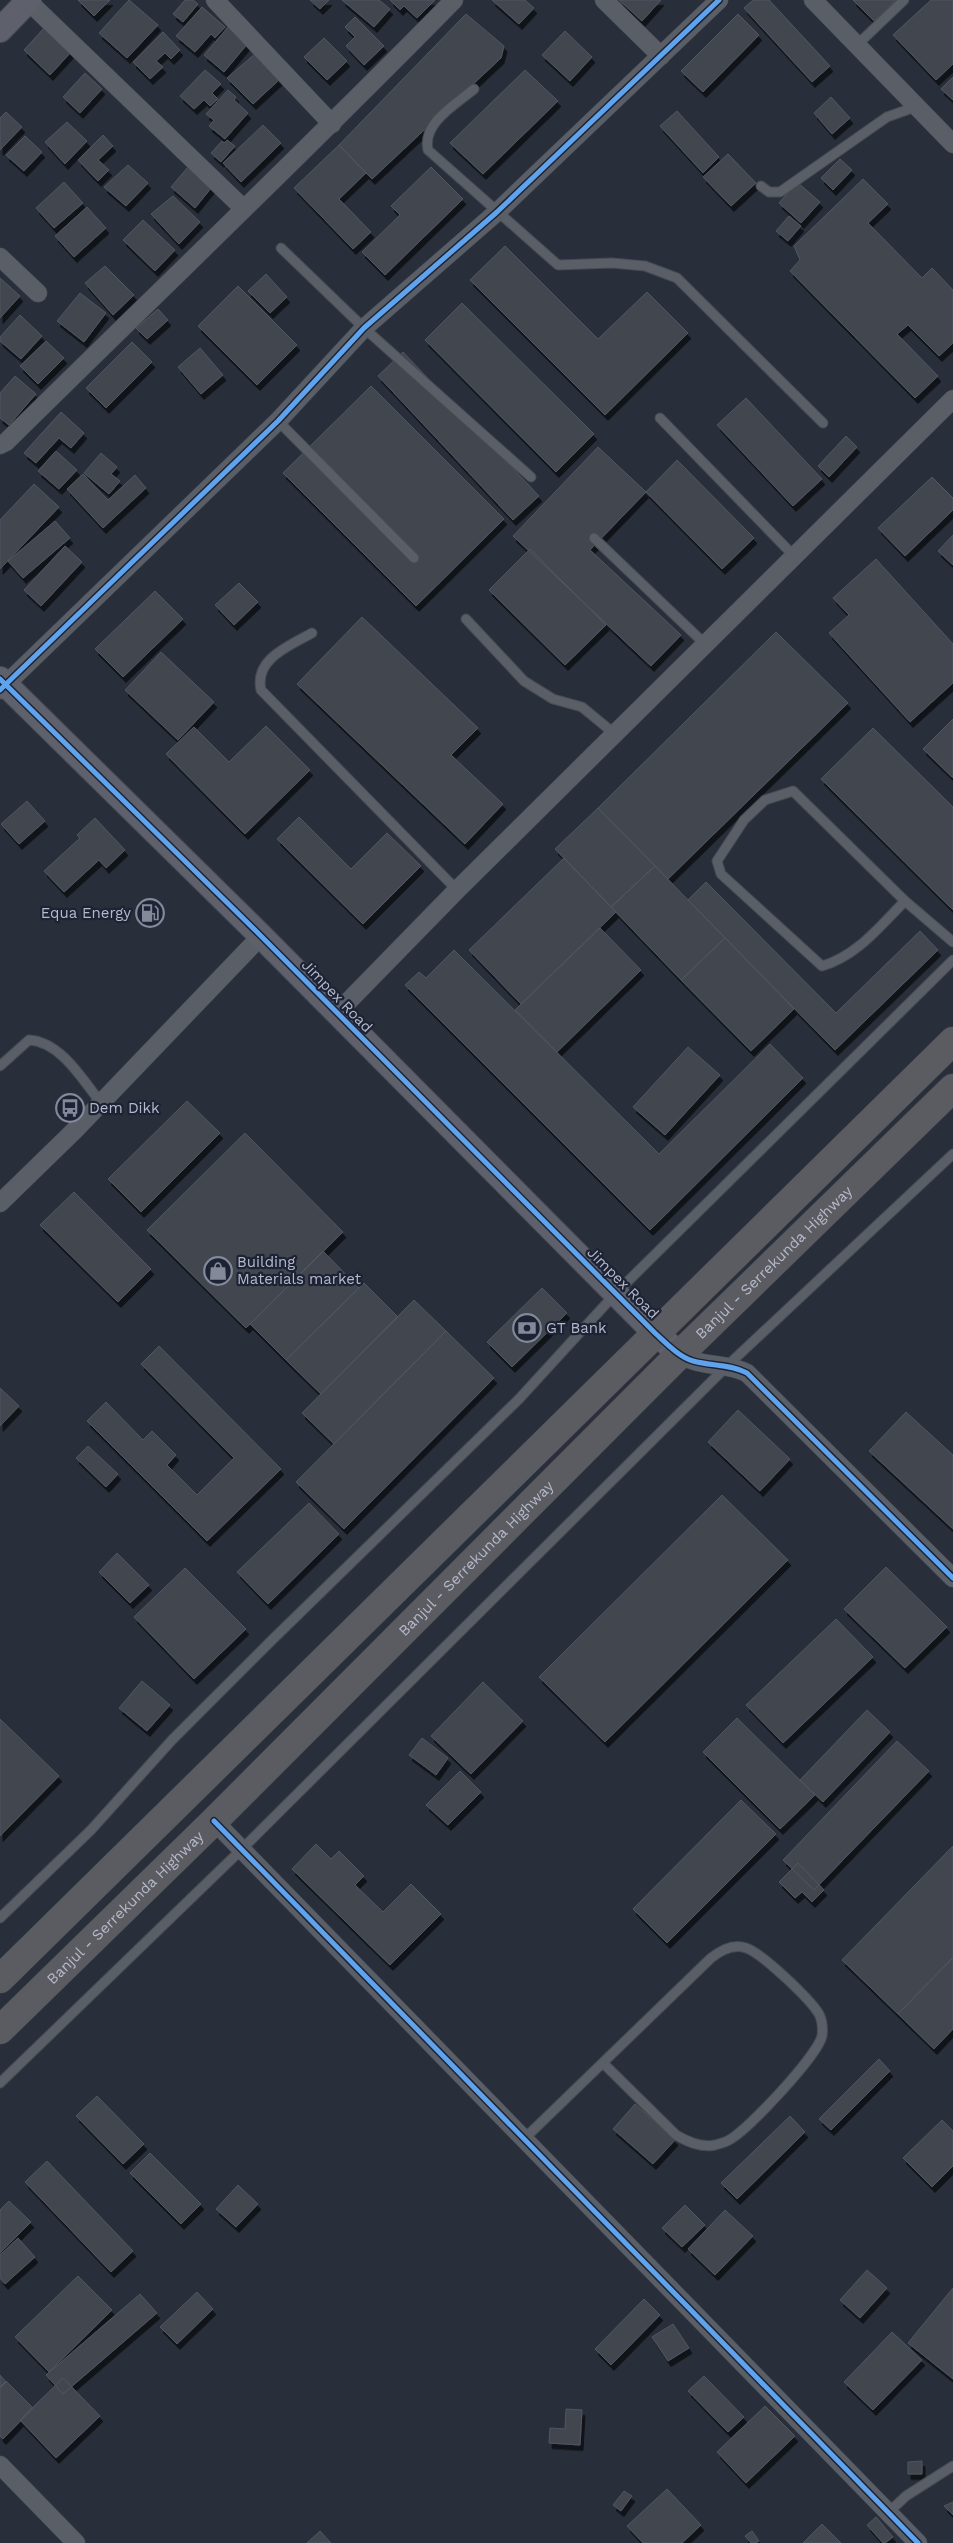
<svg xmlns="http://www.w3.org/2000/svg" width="953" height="2543" viewBox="0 0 953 2543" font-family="'Work Sans',sans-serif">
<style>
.building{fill:#424750;stroke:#515661;filter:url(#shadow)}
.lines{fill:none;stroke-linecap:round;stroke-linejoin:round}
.lane-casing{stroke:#464a53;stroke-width:11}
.street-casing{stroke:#464a53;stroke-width:19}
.secondary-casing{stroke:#464a53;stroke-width:26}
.highway-casing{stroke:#464b55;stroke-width:29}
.lane{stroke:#5a5e67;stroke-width:9}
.street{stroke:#5a5e67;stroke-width:18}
.secondary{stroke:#5e616c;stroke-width:24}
.highway{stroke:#5b5c61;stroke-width:28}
.cycleway-casing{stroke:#1d2334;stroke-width:8}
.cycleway{stroke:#60a3ed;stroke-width:5}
.labels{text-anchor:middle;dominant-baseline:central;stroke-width:4.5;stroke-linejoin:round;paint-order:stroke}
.poi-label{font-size:15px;fill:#b4b9ca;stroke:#1d2334;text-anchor:start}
.street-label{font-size:15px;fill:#b4b9ca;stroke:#1d2334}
</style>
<defs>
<filter id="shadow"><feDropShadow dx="3" dy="5.5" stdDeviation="0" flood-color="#0009"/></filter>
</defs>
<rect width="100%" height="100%" fill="#292f3a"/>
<!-- building -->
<path class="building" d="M78,0H110L94,16Z
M129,0L158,25L127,58L99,33Z
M185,0H193L198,4L183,22L173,14Z
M310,0H329L320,9Z
M342,0H379L390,9L374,27Z
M390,0H435L417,18L404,6L400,10Z
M492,0H525L534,8L519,24Z
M619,0H661L642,21Z
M753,0H769L830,66L812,82L744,8Z
M853,0H896L874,21Z
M931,0H953V64L936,80L893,35Z
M202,7L225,27L215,38L211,34L195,52L176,36Z
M466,14L504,46L501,58L372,179L339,145Z
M738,14L759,35L703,92L681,71Z
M355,17L384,46L364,65L346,46L355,37L345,27Z
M229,26L249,42L224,72L204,55Z
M45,27L72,51L50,75L24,50Z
M565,31L592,57L570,81L542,55Z
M163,32L180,50L171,59L165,53L156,61L163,67L150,79L133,62Z
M324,38L347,61L327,80L304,57Z
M255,54L279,80L253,104L227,78Z
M205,70L221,84L212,93L218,99L210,106L204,100L194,109L180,96Z
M525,70L558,101L483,174L450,143Z
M85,73L102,89L80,113L63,97Z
M953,77V100L941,89Z
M228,90L236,97L234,100L248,113L225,139L209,126L214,120L206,114Z
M831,97L850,118L832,134L814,113Z
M677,111L719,157L703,173L660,126Z
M6,112L22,127L0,150V118Z
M67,122L87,141L65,164L45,142Z
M263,125L281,143L241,182L223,163Z
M103,135L113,146L98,160L109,170L98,181L78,160Z
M25,136L42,152L24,171L6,155Z
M227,140L235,146L221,162L211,153L222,141L224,143Z
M339,145L366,173L339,199L371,232L353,249L294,188Z
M728,154L756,183L731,206L703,177Z
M840,159L852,170L833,190L821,178Z
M128,165L148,183L126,206L104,187Z
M188,167L212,187L195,208L171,187Z
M431,167L463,199L385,275L362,252L400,215L391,206Z
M863,179L888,204L868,223L922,278L932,268L953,290V343L939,356L908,325L897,334L938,376L915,398L790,271L800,260L794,246Z
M64,182L83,203L54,228L36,208Z
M797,182L820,202L801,223L779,203Z
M173,196L200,222L179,244L151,214Z
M87,207L106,228L74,257L55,236Z
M789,216L801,226L788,241L776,231Z
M143,220L175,250L155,271L123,240Z
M505,246L598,339L647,292L688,333L605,415L470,280Z
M105,266L134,295L113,315L85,283Z
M266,274L287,297L270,313L248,291Z
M0,278L20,296L0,318Z
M238,286L297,345L257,385L198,326Z
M80,293L106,313L84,342L57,321Z
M462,303L594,434L556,472L425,340Z
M158,309L168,320L147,339L136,328Z
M20,315L42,336L21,359L0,341V337Z
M46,341L64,358L38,384L20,366Z
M132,342L152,362L106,408L86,388Z
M200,348L223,375L201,394L178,367Z
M403,352L539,496L513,520L378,376Z
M15,376L36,394L9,425L0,418V393Z
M371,386L504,519L416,606L283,473Z
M746,398L822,479L793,506L717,425Z
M61,412L84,433L71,448L59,438L36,463L24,453Z
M846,436L857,447L829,477L818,466Z
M598,447L646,492L590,550L681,635L651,666L513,536Z
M56,451L77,470L59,489L38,471Z
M101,453L117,467L111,474L120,481L109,494L84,473Z
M677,460L754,538L722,569L646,492Z
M83,474L108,500L135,475L146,488L103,528L67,489Z
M932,477L953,498V510L905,556L878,528Z
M34,484L59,507L0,569V520Z
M55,521L70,538L23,578L8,561Z
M953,535V565L938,551Z
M65,546L82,562L41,606L24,590Z
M530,549L606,625L565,665L489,590Z
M876,559L953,644V683L910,722L829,633L849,615L833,598Z
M239,583L258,602L234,625L215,605Z
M155,591L183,619L123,677L95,649Z
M362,617L478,728L451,755L503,804L465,844L297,684Z
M776,632L848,703L668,879L598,808Z
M161,652L214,702L178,740L125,690Z
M953,719V778L923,749Z
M266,726L310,770L245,834L166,754L194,727L229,762Z
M873,728L953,807V910L821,779Z
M27,801L45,821L19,844L1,824Z
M598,808L655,866L611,907L555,849Z
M299,817L351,869L387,833L421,866L363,924L277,839Z
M95,818L125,850L106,868L99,860L64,892L44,871L80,838L77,835Z
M564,858L616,912L521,1004L469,950Z
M655,866L725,938L681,980L611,907Z
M706,882L836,1013L920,931L938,950L835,1050L688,900Z
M600,928L641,970L557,1052L515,1010Z
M725,938L794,1009L751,1051L681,980Z
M454,950L659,1154L770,1044L803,1078L650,1230L405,985L419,972L426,978Z
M688,1047L720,1075L665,1135L633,1107Z
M187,1101L220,1133L141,1212L108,1179Z
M245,1133L343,1232L246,1328L147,1230Z
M74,1192L151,1269L118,1302L40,1225Z
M323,1251L359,1288L286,1360L250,1324Z
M364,1283L398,1317L321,1394L286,1360Z
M542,1288L567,1313L512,1367L487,1342Z
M414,1300L446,1331L334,1444L302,1413Z
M446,1331L494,1378L344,1529L296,1482Z
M159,1346L281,1469L207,1541L87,1421L106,1402L143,1440L152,1431L176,1455L167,1465L197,1495L234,1458L141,1364Z
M0,1388L19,1406L0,1426Z
M738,1410L790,1459L760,1491L708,1442Z
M906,1412L953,1455V1529L869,1451Z
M88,1446L118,1474L106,1487L76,1458Z
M722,1495L788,1560L605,1742L539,1677Z
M309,1503L339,1534L268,1604L237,1572Z
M117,1553L149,1585L130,1603L99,1572Z
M886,1567L947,1627L905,1668L844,1609Z
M185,1568L246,1629L194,1679L134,1617Z
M836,1619L873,1657L783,1743L746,1705Z
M142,1681L170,1705L147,1731L119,1708Z
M483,1682L523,1721L471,1774L431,1736Z
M867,1710L890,1732L823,1802L800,1780Z
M737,1718L815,1795L780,1829L703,1752Z
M0,1719L59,1776L0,1836Z
M422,1738L448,1758L436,1775L409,1755Z
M897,1741L929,1771L814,1890L783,1860Z
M460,1771L481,1792L448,1825L426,1805Z
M741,1800L776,1834L667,1943L633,1909Z
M316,1844L331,1859L339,1851L364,1876L355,1885L383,1912L411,1884L441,1914L390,1965L292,1869Z
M953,1846V1957L898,2014L842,1960Z
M798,1863L824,1890L812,1902L802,1892L795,1898L779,1882Z
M953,1958V2029L934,2049L898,2014Z
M879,2059L890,2071L831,2130L819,2119Z
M97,2096L144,2144L123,2164L76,2116Z
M635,2104L675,2140L653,2164L613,2129Z
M790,2116L805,2132L737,2199L721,2183Z
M942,2120L953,2131V2166L932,2187L903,2158Z
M150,2153L201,2204L181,2224L130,2173Z
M47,2161L133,2251L111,2272L25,2182Z
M238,2185L258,2204L236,2227L216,2209Z
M9,2201L31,2222L0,2253V2210Z
M685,2205L705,2225L682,2247L662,2228Z
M725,2210L753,2236L715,2275L688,2249Z
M18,2238L35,2257L5,2284L0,2278V2255Z
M867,2270L887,2288L860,2318L840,2300Z
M78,2276L112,2310L49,2372L15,2337Z
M953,2288V2379L908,2343Z
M197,2292L213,2309L177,2344L160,2327Z
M140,2294L157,2313L63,2394L46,2375Z
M644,2299L660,2315L611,2365L595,2349Z
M673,2324L689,2348L668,2361L652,2337Z
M892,2332L922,2360L873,2410L844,2382Z
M0,2375L6,2382L0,2388Z
M704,2376L744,2417L728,2432L688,2391Z
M63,2378L100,2416L56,2458L20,2420Z
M6,2381L33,2408L3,2439L0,2436V2387Z
M765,2406L795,2436L746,2483L717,2452Z
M566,2409L582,2410L580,2445L549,2443L550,2428L565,2429Z
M922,2461V2474H908V2462Z
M667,2489L701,2525L682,2543H643L627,2526Z
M624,2491L632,2496L621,2511L613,2505Z
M953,2502V2515L944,2506Z
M876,2517L893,2537L885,2543H883L867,2525Z
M822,2524L841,2543H803Z
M320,2531L331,2543H307Z
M752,2531L759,2541L756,2543H751L745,2536Z"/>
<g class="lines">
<defs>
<path id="lane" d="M857,45L904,0
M474,89C455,105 422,123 428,150L558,265L612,263L645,266L677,278L823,423
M761,186L769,192H780L887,117L915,107
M281,248L364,328L531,477
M660,418L795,557
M278,421L414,558
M594,538L706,645
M466,619L524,681L553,699L582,707L616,735
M312,633C289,646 254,659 261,690L457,890
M905,901C880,926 857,956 822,966L721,874L717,861L744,820L765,800L793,791L905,901L953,942
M0,1066L29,1040C61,1042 82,1079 101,1103
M0,1918L91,1830L172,1740L270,1642L519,1399L616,1293L953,960
M0,2083L241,1850L727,1366L953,1154
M524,2139L711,1958C721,1950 733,1943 746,1948C762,1953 810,1999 819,2014C822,2020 823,2028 822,2036C818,2055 748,2130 729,2140C726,2142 719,2144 715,2145C701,2148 688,2142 676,2135L603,2063
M889,2512L906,2496L953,2466"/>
<path id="street" d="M215,0L332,124
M604,0L661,56
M813,0L953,144
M28,1L243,208
M0,257L38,293
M0,445L6,442C155,295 307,150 454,0
M0,690L278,421L364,328L497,212L719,0
M336,1014L457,890L953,399
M0,1203L76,1129L261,936
M680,1354C699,1368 726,1362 747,1373L953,1578
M214,1821L918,2543
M0,2465L76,2543"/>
<path id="secondary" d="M0,30L29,0
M0,679L261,936L655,1333L680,1354"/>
<g id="highway">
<path d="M0,1979L953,1041"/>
<path id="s1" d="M0,2030L214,1821L680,1354L953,1088"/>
</g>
</defs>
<!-- lane casing -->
<use href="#lane" class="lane-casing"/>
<!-- street casing -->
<use href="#street" class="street-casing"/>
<!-- secondary casing -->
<use href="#secondary" class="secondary-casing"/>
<!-- highway casing -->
<use href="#highway" class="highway-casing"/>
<!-- lane -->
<use href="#lane" class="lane"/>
<!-- street -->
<use href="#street" class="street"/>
<!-- secondary -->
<use href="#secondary" class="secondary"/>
<!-- highway -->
<use href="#highway" class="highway"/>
<defs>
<path id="cycleway" d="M0,679L261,936L655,1333C666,1343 679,1357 693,1361C711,1366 730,1364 747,1373L953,1578
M0,690L278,421L364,328L497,212L719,0
M214,1821L918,2543"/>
</defs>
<!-- cycleway casing -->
<use href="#cycleway" class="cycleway-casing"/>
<!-- cycleway -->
<use href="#cycleway" class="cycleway"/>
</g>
<!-- icons -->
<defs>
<symbol id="fuel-ring" viewBox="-11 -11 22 22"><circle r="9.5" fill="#1d2334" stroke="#838998" stroke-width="1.5"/><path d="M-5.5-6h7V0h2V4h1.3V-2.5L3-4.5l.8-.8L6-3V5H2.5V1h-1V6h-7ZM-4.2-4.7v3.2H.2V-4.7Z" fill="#838998"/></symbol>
<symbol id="bus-ring" viewBox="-11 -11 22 22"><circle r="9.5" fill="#1d2334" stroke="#838998" stroke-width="1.5"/><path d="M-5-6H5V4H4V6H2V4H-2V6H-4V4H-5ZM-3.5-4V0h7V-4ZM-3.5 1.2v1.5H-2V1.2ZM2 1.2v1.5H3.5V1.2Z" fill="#838998"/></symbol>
<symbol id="shop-ring" viewBox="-11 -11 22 22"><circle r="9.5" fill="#1d2334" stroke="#838998" stroke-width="1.5"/><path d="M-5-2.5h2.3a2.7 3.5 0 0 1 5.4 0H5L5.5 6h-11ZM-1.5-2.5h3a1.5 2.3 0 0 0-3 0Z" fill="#838998"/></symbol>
<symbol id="bank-ring" viewBox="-11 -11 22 22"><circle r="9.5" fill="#1d2334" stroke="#838998" stroke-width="1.5"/><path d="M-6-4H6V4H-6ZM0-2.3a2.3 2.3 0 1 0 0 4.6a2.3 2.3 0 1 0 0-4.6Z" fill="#838998"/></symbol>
</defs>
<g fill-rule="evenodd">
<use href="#fuel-ring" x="134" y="897" width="32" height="32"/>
<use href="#bus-ring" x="54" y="1092" width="32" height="32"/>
<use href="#shop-ring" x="202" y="1255" width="32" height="32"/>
<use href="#bank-ring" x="511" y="1312" width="32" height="32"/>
</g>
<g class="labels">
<!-- poi labels -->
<g class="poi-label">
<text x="131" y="913" text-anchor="end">Equa Energy</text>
<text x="89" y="1108">Dem Dikk</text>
<text x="237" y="1262">Building<tspan x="237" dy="17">Materials market</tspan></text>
<text x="546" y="1328">GT Bank</text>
</g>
<!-- street labels -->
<g class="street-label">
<text transform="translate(337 996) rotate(46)">Jimpex Road</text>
<text stroke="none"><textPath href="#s1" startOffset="1090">Banjul - Serrekunda Highway</textPath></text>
<text transform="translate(623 1283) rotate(45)">Jimpex Road</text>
<text stroke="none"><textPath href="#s1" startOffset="670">Banjul - Serrekunda Highway</textPath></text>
<text stroke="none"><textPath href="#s1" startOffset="175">Banjul - Serrekunda Highway</textPath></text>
</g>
</g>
</svg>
